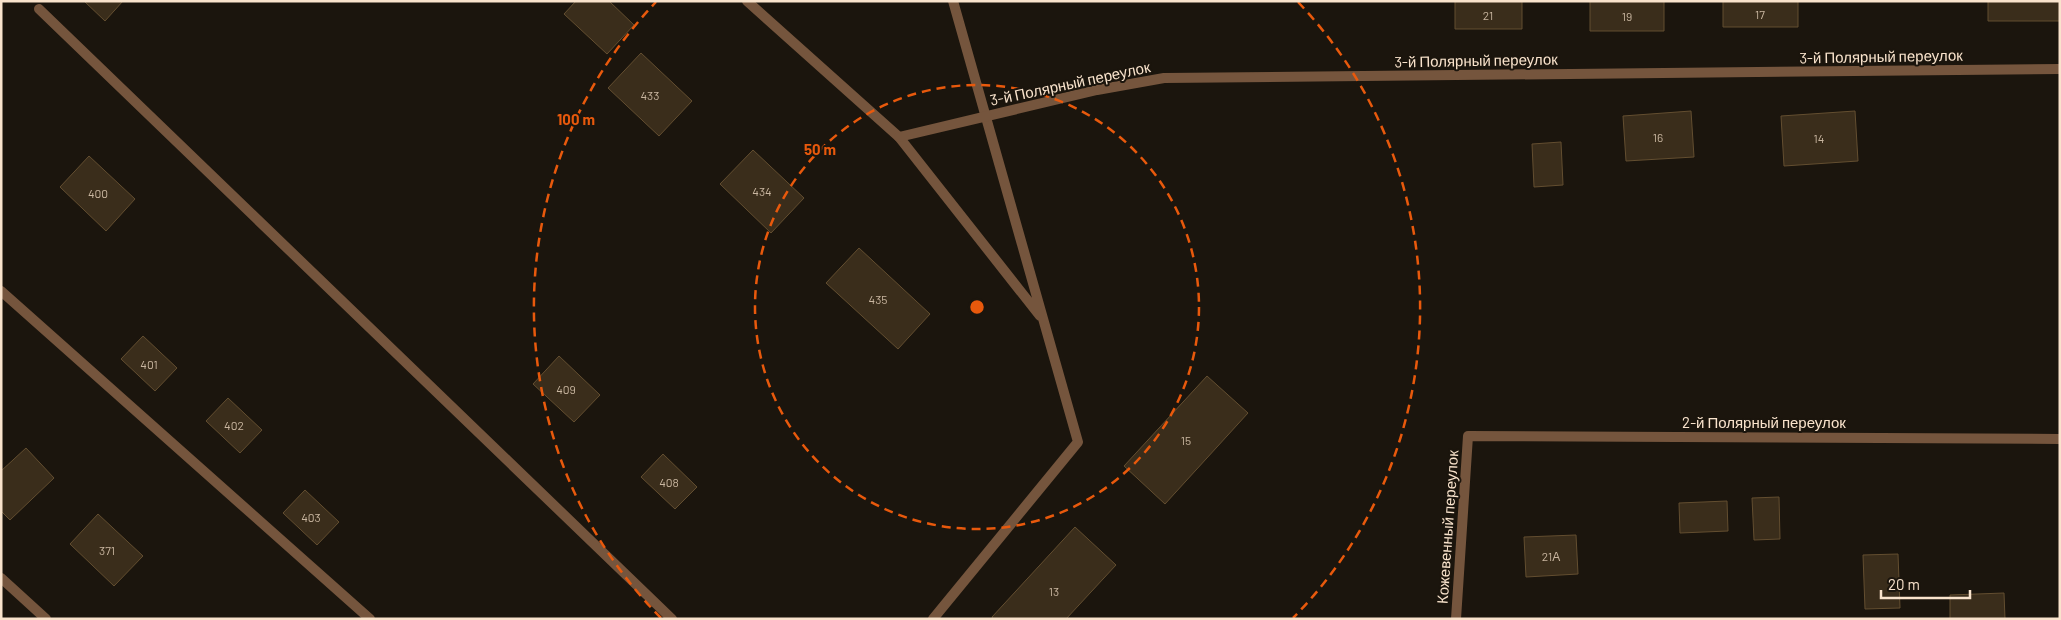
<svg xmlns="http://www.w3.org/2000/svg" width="2061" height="620" viewBox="0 0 2061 620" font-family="Barlow,sans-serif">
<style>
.building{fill:#3a2d1b;stroke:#634e30}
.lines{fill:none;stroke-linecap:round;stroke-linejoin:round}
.lane{stroke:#75553d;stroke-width:10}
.street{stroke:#75553d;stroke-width:10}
.ring{fill:none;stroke:#e8590c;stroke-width:2.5;stroke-dasharray:9 6}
.labels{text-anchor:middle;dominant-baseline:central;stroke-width:4;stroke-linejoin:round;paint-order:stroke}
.number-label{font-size:12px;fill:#c9b6a0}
.street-label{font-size:15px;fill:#f9e3cc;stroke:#1b150d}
.centre{fill:#e8590c;stroke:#1b150d;stroke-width:2.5}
.ring-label{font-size:15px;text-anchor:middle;font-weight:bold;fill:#e8590c;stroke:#1b150d;stroke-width:4;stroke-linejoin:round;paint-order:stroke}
</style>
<rect width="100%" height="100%" fill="#1b150d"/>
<!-- building -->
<path class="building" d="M84,1H123L105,21Z
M576,1H609L634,25L607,54L564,14Z
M1455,1H1522V29H1455Z
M1590,1H1664V31H1590Z
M1723,1H1798V27H1723Z
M1988,1H2060V21H1988Z
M641,53L692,101L659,136L608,88Z
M1691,111L1694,157L1626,161L1623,116Z
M1855,111L1858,161L1784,166L1781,116Z
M1561,142L1563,185L1534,187L1532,144Z
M753,150L804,198L771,233L720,184Z
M89,156L135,199L106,231L60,187Z
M859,248L930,314L898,349L826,283Z
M143,336L177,368L155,391L121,359Z
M559,356L600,395L574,422L533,384Z
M1207,376L1248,413L1165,504L1124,466Z
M228,398L262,430L240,453L206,421Z
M26,448L54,478L10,520L1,511V471Z
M663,454L697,487L675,509L641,477Z
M305,490L339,522L317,545L283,513Z
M1779,497L1780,539L1754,540L1752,498Z
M1727,501L1728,531L1680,533L1679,503Z
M98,514L143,556L114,586L70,544Z
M1075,527L1116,565L1066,619H993L992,617Z
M1576,535L1578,574L1526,577L1524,537Z
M1898,554L1900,608L1865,609L1863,555Z
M2004,593L2005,619H1950V595Z"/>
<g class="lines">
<!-- lane -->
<path class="lane" d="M747,1L899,137L1040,316
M39,9L672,619
M1,291L370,619
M1,578L46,619
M933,619L1078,442L953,1"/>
<!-- street -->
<path class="street" d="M899,137L1097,90L1164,78L2060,69
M1456,619L1468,436L2060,439"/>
</g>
<!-- distance rings -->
<g class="ring">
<circle cx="977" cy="307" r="222"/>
<path d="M661 618A443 443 0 0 1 656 2M1298 2A443 443 0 0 1 1293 618"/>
</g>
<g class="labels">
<!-- number labels -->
<g class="number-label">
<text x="1760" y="14">17</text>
<text x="1488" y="15">21</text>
<text x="1627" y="16">19</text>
<text x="650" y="95">433</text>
<text x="1658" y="137">16</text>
<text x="1819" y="138">14</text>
<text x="762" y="191">434</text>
<text x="98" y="193">400</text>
<text x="878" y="299">435</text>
<text x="149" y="364">401</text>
<text x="566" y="389">409</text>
<text x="234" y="425">402</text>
<text x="1186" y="440">15</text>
<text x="669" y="482">408</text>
<text x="311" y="517">403</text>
<text x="107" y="550">371</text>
<text x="1551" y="556">21А</text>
<text x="1054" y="591">13</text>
</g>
<!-- street labels -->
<g class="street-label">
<text transform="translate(1881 56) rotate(-1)">3-й Полярный переулок</text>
<text transform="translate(1476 60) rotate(-1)">3-й Полярный переулок</text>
<text transform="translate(1070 83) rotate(-12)">3-й Полярный переулок</text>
<text x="1764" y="422">2-й Полярный переулок</text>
<text transform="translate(1447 527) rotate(-86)">Кожевенный переулок</text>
</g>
</g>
<circle cx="977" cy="307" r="8" class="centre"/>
<g class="ring-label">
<text x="576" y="125">100 m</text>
<text x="820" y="155">50 m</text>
</g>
<!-- border -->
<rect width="2061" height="620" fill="none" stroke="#f9e3cc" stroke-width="5"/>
<!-- scale -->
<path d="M1881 590v8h89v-8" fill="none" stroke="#f9e3cc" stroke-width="2.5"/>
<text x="1888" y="590" font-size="15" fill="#f9e3cc" stroke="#1b150d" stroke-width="4" paint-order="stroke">20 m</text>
</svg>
